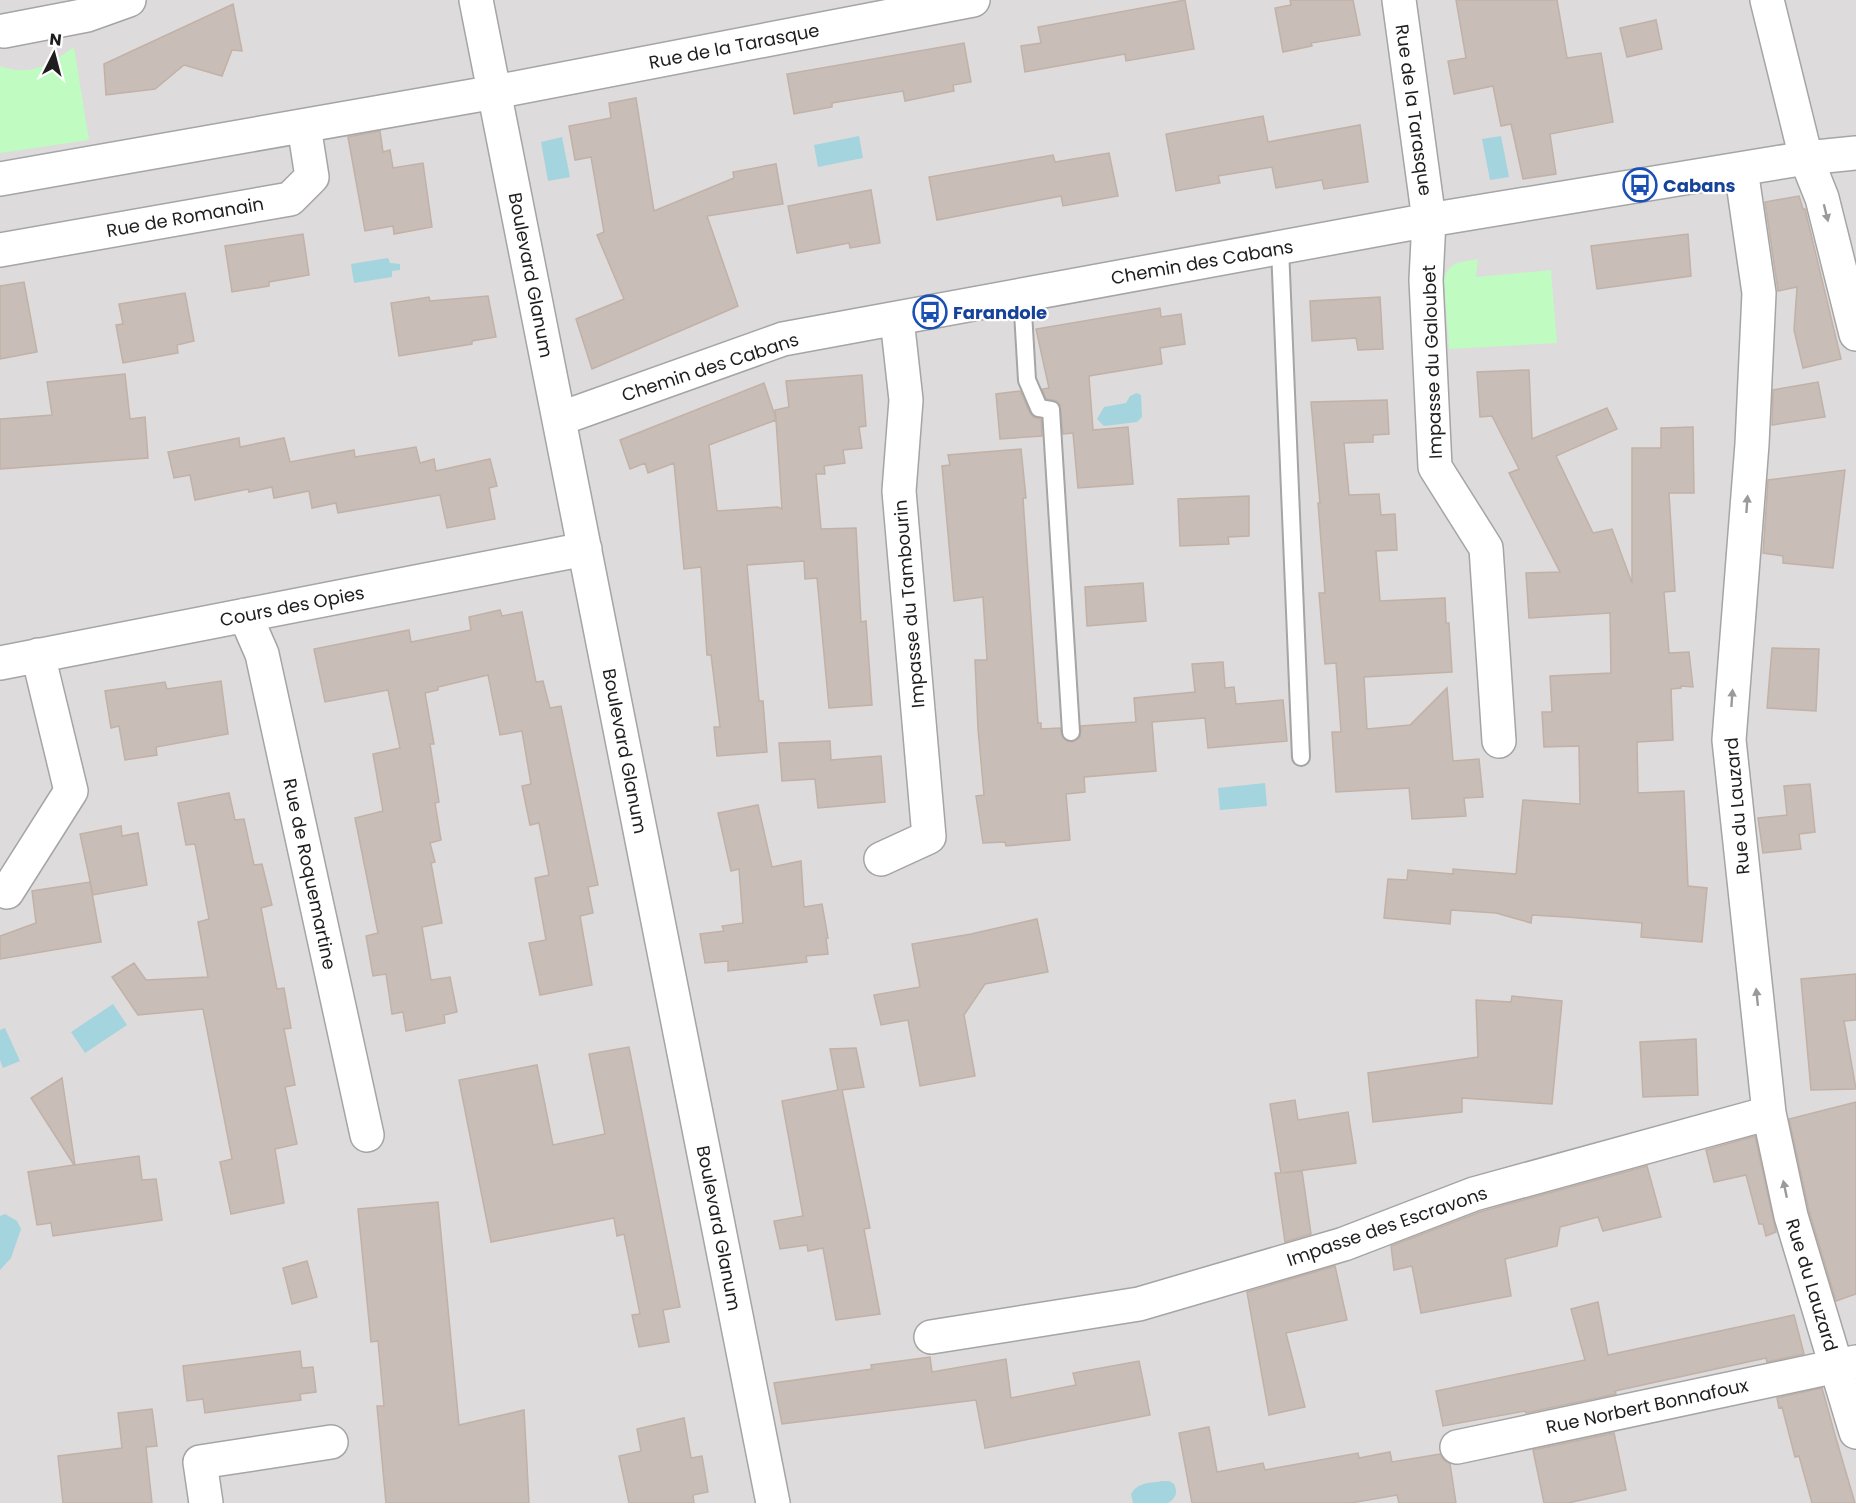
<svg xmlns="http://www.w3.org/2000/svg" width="1856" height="1503" viewBox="0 0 1856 1503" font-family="Poppins,sans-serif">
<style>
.residential{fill:#dddbdb}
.park{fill:#c0fbc2}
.water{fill:#a4d4de}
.building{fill:#c8bdb7;stroke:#c2b1a6;stroke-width:1.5;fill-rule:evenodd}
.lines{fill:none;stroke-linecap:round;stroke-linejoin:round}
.service-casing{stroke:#a5a5a5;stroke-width:20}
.minor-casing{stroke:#a5a5a5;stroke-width:36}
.service{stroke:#fff;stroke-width:16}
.minor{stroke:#fff;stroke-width:33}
.oneway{fill:#9a9a9a}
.labels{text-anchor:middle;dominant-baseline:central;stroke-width:4.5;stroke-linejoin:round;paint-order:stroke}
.street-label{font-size:18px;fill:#1e1e1e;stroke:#fff}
.transit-label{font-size:18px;font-weight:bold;fill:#164399;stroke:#fff;text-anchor:start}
</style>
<rect width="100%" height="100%" fill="#f0ebe4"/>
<!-- residential -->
<path class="residential" d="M0,0H1856V1503H0Z"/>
<!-- park -->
<path class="park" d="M74,47L89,140L0,153V66C31,77 49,65 74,47Z
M1478,259L1476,277L1551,270L1557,343L1449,349L1444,280C1449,260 1460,263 1478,259Z"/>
<!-- water -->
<path class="water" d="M859,136L863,158L818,167L814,145Z
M1501,136L1509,177L1490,180L1482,139Z
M562,137L570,177L548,181L541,142Z
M388,258L390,263L400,264V270L392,271V277L354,283L351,264Z
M1137,393L1141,395L1142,417L1137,422L1104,426L1097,419L1104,407L1126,403L1130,396Z
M1265,783L1267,806L1220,810L1218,788Z
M113,1004L127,1025L85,1053L71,1032Z
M5,1028L20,1061L3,1068L0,1060V1030Z
M5,1214L17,1221L21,1229L11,1258L0,1270V1216Z
M1163,1481H1169L1174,1484C1178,1493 1176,1498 1168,1503H1133L1131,1494C1138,1482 1150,1483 1163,1481Z"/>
<!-- building -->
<path class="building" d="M1185,0L1194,49L1126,61L1125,54L1025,72L1021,46L1041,43L1038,27Z
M1290,0H1353L1360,35L1311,43L1312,46L1283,52L1275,8L1291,5Z
M1456,0H1557L1567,58L1601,53L1613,122L1550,134L1556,174L1523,179L1511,124L1501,126L1493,86L1454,94L1448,61L1466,58Z
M233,4L242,51L232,50L222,76L184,65L155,89L106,95L104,64Z
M1656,20L1662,49L1627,57L1620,28Z
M964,43L971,82L953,85L954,91L905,101L903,91L832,103V107L794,114L787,74Z
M636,98L654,211L734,178L733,172L776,164L783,204L707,216L738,306L592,369L576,319L624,299L597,235L604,232L591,157L575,160L569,126L611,118L609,103Z
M1263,116L1268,142L1360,125L1368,182L1324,189L1322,180L1276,188L1272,167L1218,176L1220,183L1176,191L1166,134Z
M380,131L383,152L390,150L393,168L423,163L432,227L394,234L393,226L365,231L348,137Z
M1109,153L1118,196L1063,206L1061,196L937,220L929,177L1053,155L1055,162Z
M871,190L880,243L850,248L849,243L797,253L788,206Z
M1799,196L1803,209H1805L1841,359L1803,368L1794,330L1797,287L1778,291L1765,202Z
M303,234L309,275L269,282V286L232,292L225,246Z
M1688,234L1691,276L1597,289L1591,246Z
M24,282L37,352L0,359V286Z
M185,293L194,341L177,345L178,353L123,363L116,325L123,324L119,304Z
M488,296L496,337L472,341V344L399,356L391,303L429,297L430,301Z
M1380,297L1383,349L1358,350L1356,338L1312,341L1310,301Z
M1160,308L1161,317L1181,314L1185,344L1160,348L1162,364L1089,376L1093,430L1128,427L1133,484L1078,488L1073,433L1063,434L1060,405L1057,401L1046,399L1042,389L1049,388L1036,329Z
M1529,370L1532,439L1607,408L1617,429L1556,456L1593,533L1612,529L1632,583V448H1661V428L1693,427L1694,493H1669L1675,591L1664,592L1669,653L1689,652L1693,687L1681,686V688L1671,689L1673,740L1637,742L1638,793L1684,791L1688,886L1707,888L1702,942L1641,937L1642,923L1566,917L1532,915L1531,923L1496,913L1451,910L1450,924L1384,918L1388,879L1407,880L1408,870L1453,874V869L1516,874L1523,800L1580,804L1579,746L1544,747L1542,712H1552L1550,676L1611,673L1610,613L1529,618L1526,573L1560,572L1509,473L1519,469L1492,416L1480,417L1477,372Z
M125,374L130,419L145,417L148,458L0,469V419L52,415L47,382Z
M862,375L866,426L859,427L862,448L843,450L845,463L824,466L825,474H816L821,529L856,528L861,622L866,621L872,705L829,708L817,578L805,579L804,561L747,565L759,701H763L767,752L717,756L714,727H720L711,655H707L701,567L684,569L674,463L648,473L645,463L630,469L620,440L764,383L776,419L775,410L789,407L786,381ZM776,420L782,509L778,507L717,511L709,445Z
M1818,382L1825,417L1772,425L1773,390Z
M1020,391L1030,413L1033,417L1041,419L1042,436L1000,439L996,394Z
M1387,400L1389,434L1373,435V442L1344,443L1349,495L1379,494L1381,515L1395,514L1397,550L1376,551L1380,601L1445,598L1446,623H1449L1452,672L1364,677L1367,729L1410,725L1447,688L1453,761L1479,759L1483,797L1464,798L1466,816L1412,819L1409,788L1336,792L1332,732H1341L1336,663L1325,664L1319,593H1325L1318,503H1320L1311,402Z
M239,438L240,447L284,438L290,462L354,450L355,457L416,447L420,463L434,459L436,471L490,459L497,486L489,488L495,519L447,528L440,495L338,513L336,503L312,508L309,491L274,498L272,487L249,492L248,489L195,500L190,475L174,478L168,452Z
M1021,449L1026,498H1023L1038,723H1041V729L1060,728L1063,738L1072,742L1080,737L1081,726L1136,722L1134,698L1195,692L1192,664L1223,662L1225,688L1234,687L1236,704L1283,700L1287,741L1208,748L1205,718L1152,722L1156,771L1084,777L1085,792L1066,794L1070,840L1006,846L1005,842L983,843L976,796L984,795L978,729L975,660H987L983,597L954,601L942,466L950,465L948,455Z
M1845,470L1833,568L1783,563V556L1763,553L1768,480Z
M1249,496V536L1228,537L1229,544L1180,546L1178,499Z
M1143,583L1146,621L1087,626L1085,587Z
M500,610L502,616L522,612L536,682L543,681L550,708L561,706L598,885L588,887L593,913L580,916L592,985L540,995L529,943L546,940L535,878L549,875L539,823L530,825L522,786L531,784L522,731L500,735L488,675L438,687V690L425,693L434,744H430L439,802L435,803L441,840L430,843L435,862L431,863L442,923L422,927L431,980L450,977L457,1012L444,1015L445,1023L406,1031L403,1012L392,1014L386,974L373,976L366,936L378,933L355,818L383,811L373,754L400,748L388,690L325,702L314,649L409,630L411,642L471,630L469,617Z
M1772,648L1819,649L1816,711L1767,708Z
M221,681L228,734L156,747L157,755L125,760L119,726L111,728L105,691L165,682L167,689Z
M830,741L831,760L881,756L885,802L818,808L815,779L782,781L779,743Z
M1810,784L1815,832L1799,834L1801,849L1763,853L1758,818L1787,815L1784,786Z
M229,793L235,820L244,819L254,865L262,864L272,905L261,908L277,989L284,988L291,1028L284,1029L295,1085L285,1087L297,1144L275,1149L284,1203L231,1214L220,1162L232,1159L203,1009L138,1015L112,977L134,963L146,980L208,977L198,922L209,919L195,844L186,845L178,803Z
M758,805L772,867L801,861L804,907L822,904L828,938H826L828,954L806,956L807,962L728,971V961L705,963L700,934L724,931L722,926L743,923L739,869L731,871L718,813Z
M121,826L122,836L138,833L147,885L93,895L80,834Z
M90,882L101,942L0,959V936L36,923L32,891Z
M1037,919L1048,972L985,984L964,1015L975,1076L920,1086L908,1020L881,1025L874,995L920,987L912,944L971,934Z
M1856,974V1020L1844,1021L1856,1089L1811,1090L1801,979Z
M1512,996L1562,1001L1552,1104L1462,1098V1112L1373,1122L1368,1073L1478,1057L1476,1000L1511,1002Z
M1696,1039L1698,1095L1643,1097L1640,1042Z
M629,1047L680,1307L663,1310L669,1342L639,1347L632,1315L640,1314L624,1234L617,1236L614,1218L491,1242L459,1080L537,1065L553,1145L605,1134L589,1054Z
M856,1048L864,1087L842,1090L870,1228L864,1229L880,1314L836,1320L823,1248L808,1251L807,1245L780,1249L774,1221L803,1216L782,1101L838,1090L830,1049Z
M62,1078L75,1165L139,1156L142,1180L156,1179L162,1220L53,1236L51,1223L37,1225L28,1172L74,1165L31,1098Z
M1295,1100L1298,1120L1348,1112L1356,1163L1283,1173L1302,1171L1311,1234L1285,1242L1275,1173H1281L1270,1104Z
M1856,1102V1294L1836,1301L1809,1211L1789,1119Z
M1755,1136L1776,1232L1766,1236L1763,1224H1759L1746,1175L1714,1182L1706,1150Z
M1647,1166L1661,1217L1603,1231L1598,1217L1560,1227L1557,1246L1505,1259L1511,1296L1421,1313L1412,1266L1394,1270L1391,1246L1480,1212Z
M438,1202L459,1425L524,1410L529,1503H386L377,1406H384L378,1341L371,1342L358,1209Z
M307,1261L317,1297L292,1304L283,1268Z
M1335,1266L1347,1320L1286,1333L1305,1407L1269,1415L1247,1292Z
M1598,1302L1608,1355L1794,1315L1804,1354L1767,1362L1766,1358L1615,1391L1616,1394L1526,1413L1525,1411L1443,1426L1436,1391L1585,1360L1571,1309Z
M300,1351L302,1368L313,1367L316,1392L300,1394L301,1400L205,1413L203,1399L187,1401L183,1366Z
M930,1357L932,1372L1006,1359L1011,1398L1076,1385L1073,1373L1139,1361L1150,1415L985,1448L976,1400L782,1424L774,1383L872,1369L871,1365Z
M1822,1388L1835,1435L1855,1503H1812L1799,1456L1795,1457L1782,1407L1779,1408L1777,1398Z
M152,1409L157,1446L146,1447L152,1503H63L58,1456L122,1448L118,1413Z
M684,1418L691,1458L702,1456L708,1492L693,1495L694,1503H629L619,1456L641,1451L637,1429Z
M1209,1427L1217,1472L1263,1463L1265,1470L1358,1453L1359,1458L1390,1452L1392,1462L1440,1454L1444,1460L1450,1464L1456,1503H1399L1397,1495L1351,1503H1192L1179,1433Z
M1614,1433L1626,1490L1568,1503H1544L1533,1450Z"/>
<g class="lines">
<defs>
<path id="service" d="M1280,248L1301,757
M1022,295L1027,380L1039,408L1051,410L1071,732"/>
<path id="minor" d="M476,0L773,1503
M1399,0L1429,220L1426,280L1435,467L1486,548L1499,741
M1767,0L1806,158L1822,198L1856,334
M4,31L87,15L129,0
M1741,169L1759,293L1752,444L1729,740L1769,1113L1791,1216L1856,1432
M0,179L495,92L973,0
M0,250L290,199L312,177L304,126
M559,419L783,339L1429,220L1806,158L1856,153
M245,615L262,654L367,1135
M0,663L585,549
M881,859L929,837L899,491L906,400L897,319
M7,892L71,791L38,655
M931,1337L1139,1304L1344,1244L1474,1194L1769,1113
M1457,1447L1856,1362
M206,1503L200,1462L331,1442"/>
</defs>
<!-- service casing -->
<use href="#service" class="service-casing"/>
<!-- minor casing -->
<use href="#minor" class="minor-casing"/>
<!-- service -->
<use href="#service" class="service"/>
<!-- minor -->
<use href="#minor" class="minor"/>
</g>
<!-- one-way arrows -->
<defs><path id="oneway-solid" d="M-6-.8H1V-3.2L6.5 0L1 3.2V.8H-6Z" transform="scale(1.5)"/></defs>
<g class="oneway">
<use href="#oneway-solid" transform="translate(1826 213) rotate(76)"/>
<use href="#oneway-solid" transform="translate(1747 504) rotate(-86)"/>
<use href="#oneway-solid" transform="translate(1732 698) rotate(-86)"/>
<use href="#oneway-solid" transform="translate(1757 997) rotate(-96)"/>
<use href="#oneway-solid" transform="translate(1785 1189) rotate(-102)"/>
</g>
<!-- icons -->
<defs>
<symbol id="bus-ring" viewBox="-11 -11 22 22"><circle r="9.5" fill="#fff" stroke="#1a4fb4" stroke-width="1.5"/><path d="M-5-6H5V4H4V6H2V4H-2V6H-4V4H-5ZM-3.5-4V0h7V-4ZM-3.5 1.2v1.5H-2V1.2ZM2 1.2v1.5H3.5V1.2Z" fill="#1a4fb4"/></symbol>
</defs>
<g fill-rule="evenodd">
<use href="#bus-ring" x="1621" y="166" width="38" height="38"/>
<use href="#bus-ring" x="911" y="293" width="38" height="38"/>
</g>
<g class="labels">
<!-- street labels -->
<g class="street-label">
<text transform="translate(734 46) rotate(-11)">Rue de la Tarasque</text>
<text transform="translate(1414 110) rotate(82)">Rue de la Tarasque</text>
<text transform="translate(185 217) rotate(-10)">Rue de Romanain</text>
<text transform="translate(1202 262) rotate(-10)">Chemin des Cabans</text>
<text transform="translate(531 275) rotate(79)">Boulevard Glanum</text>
<text transform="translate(1432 362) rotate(-92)">Impasse du Galoubet</text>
<text transform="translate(710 367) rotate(-18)">Chemin des Cabans</text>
<text transform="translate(909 604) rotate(-95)">Impasse du Tambourin</text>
<text transform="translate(292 606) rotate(-11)">Cours des Opies</text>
<text transform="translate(625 751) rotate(79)">Boulevard Glanum</text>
<text transform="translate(1737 806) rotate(-95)">Rue du Lauzard</text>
<text transform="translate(310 874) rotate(78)">Rue de Roquemartine</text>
<text transform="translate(1387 1226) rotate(-19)">Impasse des Escravons</text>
<text transform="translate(719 1228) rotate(79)">Boulevard Glanum</text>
<text transform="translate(1812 1285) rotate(73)">Rue du Lauzard</text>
<text transform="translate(1647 1406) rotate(-12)">Rue Norbert Bonnafoux</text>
</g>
<!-- transit labels -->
<g class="transit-label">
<text x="1663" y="185">Cabans</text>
<text x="953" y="312">Farandole</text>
</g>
</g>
<!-- north arrow -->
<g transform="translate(54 54) rotate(6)" stroke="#ffffff" stroke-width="4.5" paint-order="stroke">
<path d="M0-4.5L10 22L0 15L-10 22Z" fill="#1e1e1e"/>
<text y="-9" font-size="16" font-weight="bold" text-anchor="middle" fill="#1e1e1e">N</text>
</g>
</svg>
